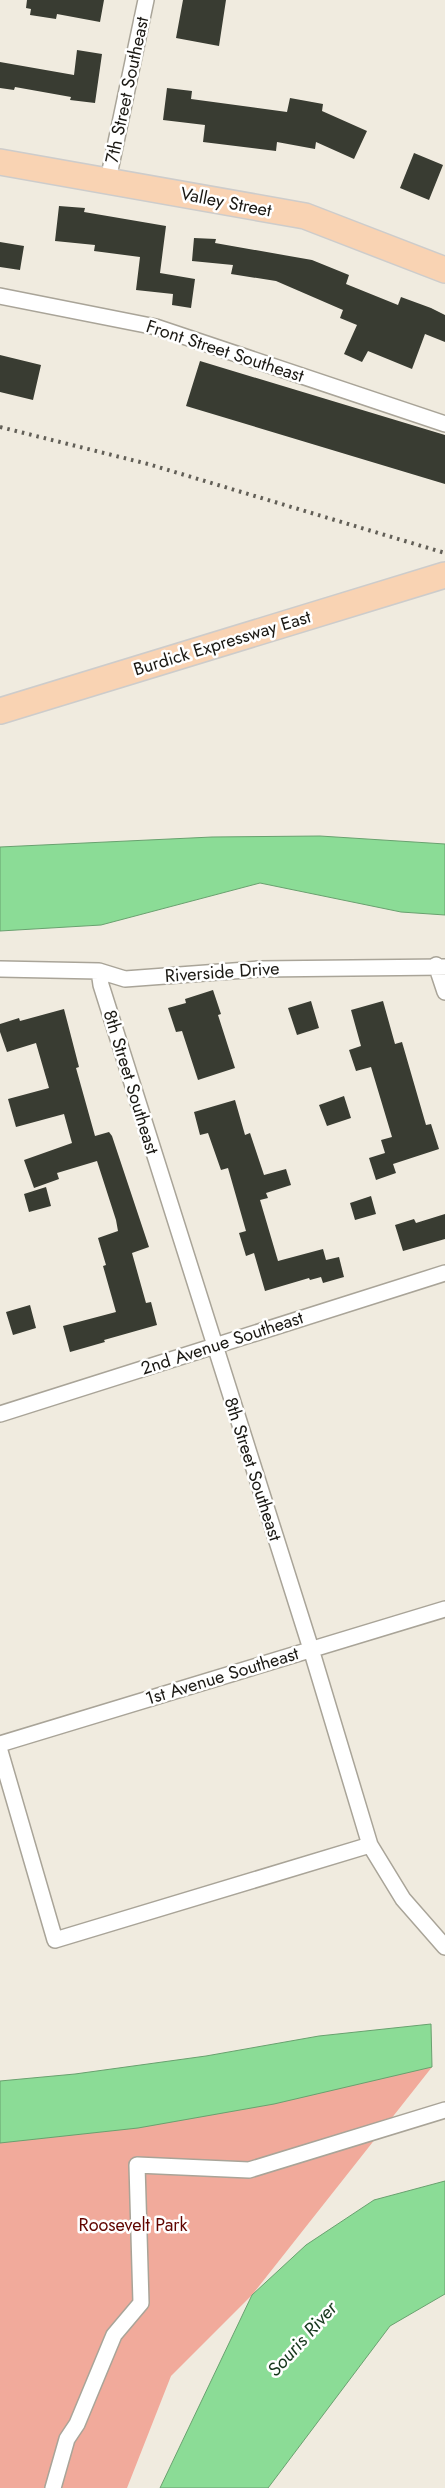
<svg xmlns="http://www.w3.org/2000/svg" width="445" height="2488" viewBox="0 0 445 2488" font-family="Jost,sans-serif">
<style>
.green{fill:#f1aa9b}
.water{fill:#8bdc96;stroke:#69a16f}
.building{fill:#393c32}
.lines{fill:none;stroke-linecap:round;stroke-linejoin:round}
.street-casing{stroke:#a9a498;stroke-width:18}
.primary-casing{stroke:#cdcccb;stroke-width:28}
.street{stroke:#fff;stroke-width:15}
.primary{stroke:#f9d3b3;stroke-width:25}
.rail{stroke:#625f57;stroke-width:4;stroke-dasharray:2.5 5;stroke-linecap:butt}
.labels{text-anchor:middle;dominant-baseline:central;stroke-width:5;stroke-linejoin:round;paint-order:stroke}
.street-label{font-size:18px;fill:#1a1813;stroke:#fff}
.park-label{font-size:18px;fill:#610500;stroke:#fff}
.water-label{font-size:19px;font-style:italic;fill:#16371c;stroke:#fff}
</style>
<rect width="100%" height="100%" fill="#f0ebdf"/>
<!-- green -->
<path class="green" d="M432,2067L252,2295L171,2376L127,2488H0V2102Z"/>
<!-- water -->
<path class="water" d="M320,836L445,844V915L401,912L260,883L101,925L0,931V847L212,837Z
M431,2024L432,2067L274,2104L138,2128L0,2143V2081L75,2074L206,2056L319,2036Z
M445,2181V2294L390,2326L268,2488H160L252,2295L306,2245L374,2200Z"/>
<!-- building -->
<path class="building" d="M27,0H104L100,22L57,14L56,19L30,15L31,9L26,8Z
M183,0H226L219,46L176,38Z
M77,50L102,54L95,103L70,100L71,97L15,87L14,90L0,88V62L74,75Z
M167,88L192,91L191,99L287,112L290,98L323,104L322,111L367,131L354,159L316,142L315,149L277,142L276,151L203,142L205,125L163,120Z
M414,153L443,165L429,200L400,188Z
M59,206L85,208L84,212L166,226L160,273L195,279L191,308L172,305L173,294L136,290L140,257L94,251L95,245L55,241Z
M194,238L216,239L215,243L312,260L349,275L346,284L398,305L401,297L431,308L445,315V342L425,334L412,369L368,351L362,362L344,354L357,325L340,318L343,310L276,281L231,274L233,265L192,261Z
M0,242L24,246L20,270L0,267Z
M0,355L41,365L33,400L0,392Z
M200,361L445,435V484L186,406Z
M213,990L221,1014L218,1015L235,1068L198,1080L182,1031L176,1032L168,1008L186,1003L185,999Z
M311,1001L319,1028L297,1035L288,1008Z
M383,1001L395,1044L402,1042L426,1125L431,1124L439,1149L393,1164L396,1173L376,1180L369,1158L385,1153L381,1140L392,1137L371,1067L356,1071L349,1050L361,1046L351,1010Z
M64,1009L79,1067L76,1068L95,1136L109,1132L112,1136L149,1247L132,1253L146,1303L151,1302L157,1325L104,1340L105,1342L70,1352L63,1326L116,1312L103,1266L106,1265L98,1238L118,1231L116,1220L97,1161L57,1173L59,1179L34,1188L24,1160L72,1143L64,1114L16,1127L8,1099L49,1088L36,1043L7,1052L0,1032V1024L19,1018L20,1021Z
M344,1096L351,1118L327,1126L319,1105Z
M235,1100L245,1135L250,1133L264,1175L286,1169L291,1185L266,1193L268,1198L260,1200L278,1261L323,1249L326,1260L339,1257L344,1277L323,1283L321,1277L310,1280L309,1278L265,1291L254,1253L246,1256L239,1233L246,1231L228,1168L221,1170L208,1133L200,1135L194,1112Z
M46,1187L51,1206L29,1212L24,1194Z
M371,1196L376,1214L355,1220L350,1203Z
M445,1214V1239L403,1251L395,1225L414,1219L416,1223Z
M30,1305L36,1328L13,1335L6,1312Z"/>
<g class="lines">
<defs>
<path id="street" d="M108,180L146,0
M0,296L156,327L445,424
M436,965L445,992
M0,969L99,971L125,979L259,969L445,967
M99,971L101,985L311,1649L370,1845L403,1899L445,1947
M0,1414L445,1273
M0,1744L445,1609
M0,1751L55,1940L370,1845
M53,2488L67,2439L77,2424L114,2335L141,2303L137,2165L249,2170L445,2110"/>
<path id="primary" d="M0,162L305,216L445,270
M0,711L445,575"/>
</defs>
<!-- street casing -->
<use href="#street" class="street-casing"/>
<!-- primary casing -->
<use href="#primary" class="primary-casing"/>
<!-- street -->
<use href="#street" class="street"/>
<!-- primary -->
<use href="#primary" class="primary"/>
<!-- rail -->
<path class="rail" d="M0,427L148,464L445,553"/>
</g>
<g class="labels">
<!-- street labels -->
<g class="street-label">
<text transform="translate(127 90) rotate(-78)">7th Street Southeast</text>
<text transform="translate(226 202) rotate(11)">Valley Street</text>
<text transform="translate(225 351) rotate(18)">Front Street Southeast</text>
<text transform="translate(222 643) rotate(-17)">Burdick Expressway East</text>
<text transform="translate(222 972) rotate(-4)">Riverside Drive</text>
<text transform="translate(131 1082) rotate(73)">8th Street Southeast</text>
<text transform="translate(222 1343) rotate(-18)">2nd Avenue Southeast</text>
<text transform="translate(253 1469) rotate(72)">8th Street Southeast</text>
<text transform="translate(222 1676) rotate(-17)">1st Avenue Southeast</text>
</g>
<!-- park labels -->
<g class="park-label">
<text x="133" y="2225">Roosevelt Park</text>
</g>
<!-- water labels -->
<g class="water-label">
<text transform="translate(302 2339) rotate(-48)">Souris River</text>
</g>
</g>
</svg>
